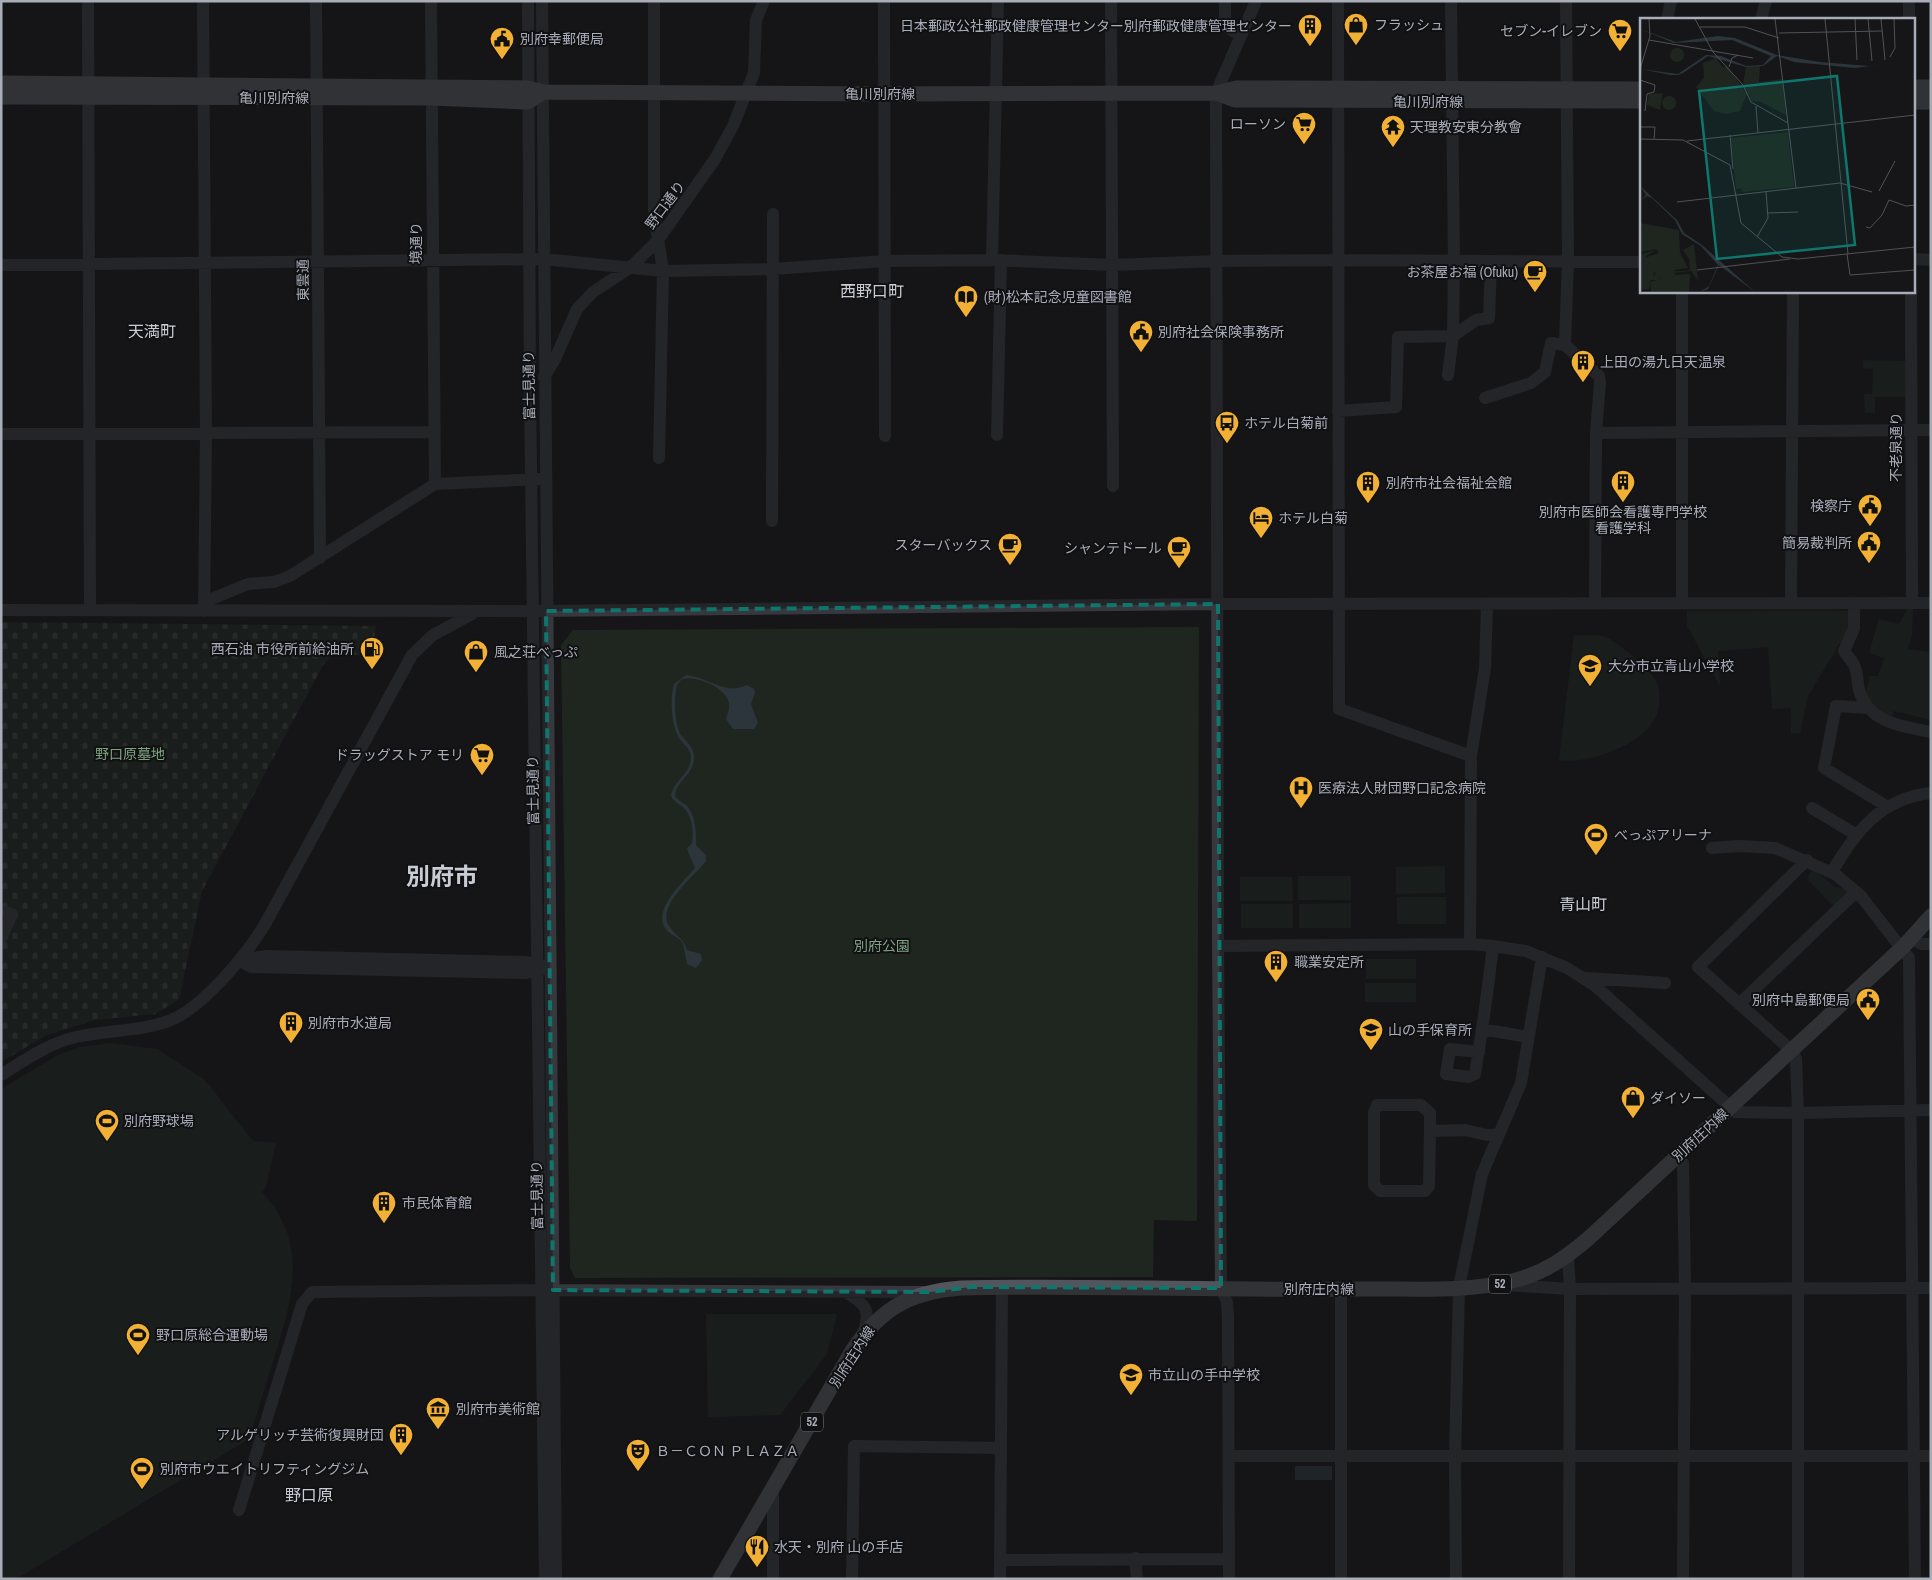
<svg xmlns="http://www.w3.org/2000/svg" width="1932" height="1580" viewBox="0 0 1932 1580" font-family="'Archivo Narrow','Noto Sans JP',sans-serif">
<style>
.cemetery{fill:url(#cemetery-stones)}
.park{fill:#1e261f}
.water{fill:#2c353c}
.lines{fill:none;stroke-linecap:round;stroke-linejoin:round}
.minor{stroke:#37383d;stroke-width:12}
.major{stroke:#53555c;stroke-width:15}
.marked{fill:none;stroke:#0f766e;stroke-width:4;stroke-dasharray:10 6;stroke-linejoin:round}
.labels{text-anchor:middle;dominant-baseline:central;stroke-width:4;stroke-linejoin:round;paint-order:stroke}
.shield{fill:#111113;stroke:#7b7e86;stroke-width:1}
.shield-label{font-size:12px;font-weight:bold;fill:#a8adb8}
.poi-label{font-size:14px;fill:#a8adb8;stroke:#111113;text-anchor:start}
.street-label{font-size:14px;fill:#a8adb8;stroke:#111113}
.park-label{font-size:14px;fill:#7fa381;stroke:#111113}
.quarter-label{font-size:16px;fill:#c9ccd4;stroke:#111113}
.town-label{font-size:24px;font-weight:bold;fill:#c9ccd4;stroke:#111113}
.inset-road{fill:none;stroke:#505258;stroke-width:1}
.view{fill:#0f766e;fill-opacity:0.15;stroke:#0f766e;stroke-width:2.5}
.inset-edge{fill:none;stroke:#a8adb8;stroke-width:2.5}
</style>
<defs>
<pattern id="cemetery-stones" width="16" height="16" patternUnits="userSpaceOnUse" patternTransform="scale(1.25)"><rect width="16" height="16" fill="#1e261f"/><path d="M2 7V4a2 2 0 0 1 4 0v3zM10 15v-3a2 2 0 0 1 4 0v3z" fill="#3c433d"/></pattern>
</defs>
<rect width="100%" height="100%" fill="#161618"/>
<!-- cemetery -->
<path class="cemetery" d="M1,622L376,626L372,653L365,656L335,652L323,665L202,891L179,1000L155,1014L95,1020L47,1035L1,1062Z"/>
<!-- park -->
<path class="park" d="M1863,360L1906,361V397H1875V413H1865L1864,394H1872L1873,369L1863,368Z
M1908,608L1913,609L1912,635L1908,649L1931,652V720L1894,711L1892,718L1872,712L1866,691L1870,676H1878L1884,658L1869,653L1879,619L1899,624Z
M1687,611H1849V628L1808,696L1800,734L1791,733V708L1772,709L1768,647L1718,651L1720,686L1687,626Z
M1199,627L1197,1221L1154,1220L1153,1277L575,1278L570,1268L561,645L573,630Z
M1574,635C1584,636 1596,634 1605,637C1617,641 1653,672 1657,683C1659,688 1660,700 1659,706C1655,742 1589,765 1559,760Z
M1445,866V893L1396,894V867Z
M1813,869L1835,887L1851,890L1836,909L1809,881L1808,876Z
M1298,876H1351V900H1298Z
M1240,877H1292L1293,901H1240Z
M1397,897H1446V924H1397Z
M1351,903V928H1299V904Z
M1241,904H1293V928H1241Z
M1366,959H1416V979H1366Z
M1365,983H1416V1002H1365Z
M110,1043L157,1049L205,1080L253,1141L276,1143L266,1187L262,1192C310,1243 292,1300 274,1359C265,1386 257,1413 249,1439L16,1579H1V1089L58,1055L80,1047Z
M706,1314H837L827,1354L780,1415L708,1417Z"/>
<!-- water -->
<path class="water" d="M686,675C709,677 725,696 747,685L754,689L755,693L751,704L758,723L754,729H733L726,719C727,715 730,709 729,704C727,688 697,675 682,679L677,685C674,698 674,724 681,735C687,743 695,748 694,759C693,775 676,781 675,796C678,801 683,802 687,806C696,817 696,831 696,845L706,855V861C696,875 656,905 669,926C675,936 684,938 687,950L701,954L702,960L696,968L687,964L683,943C678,936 669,935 665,928C653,909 683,882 695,868L687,849L692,843C694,832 692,818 685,809C680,803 673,803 671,795C674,780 691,774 691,757C691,747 680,743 677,734C671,721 670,697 674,684Z
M1295,1466H1332V1480H1295Z"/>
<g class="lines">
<!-- minor -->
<path class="minor" d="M88,1L90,610
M203,1L206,434L204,611
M316,1L320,558
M431,1L435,484
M528,1L530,392L545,1579
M542,1L556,1579
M654,1V212L663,271L659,458
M884,1L885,436
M1111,1L1113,486
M1225,1V26L1240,35
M1338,1L1339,709L1471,756
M1566,1L1568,261L1565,345L1599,376L1600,383L1596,433L1595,603
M1909,1V19
M1667,19L1671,1
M1761,19L1766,1
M1913,259L1931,260
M992,260L998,1
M1,265L543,259L663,271L772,269L885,261L992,260L1112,265L1218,261L1339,260L1641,262
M1911,291L1912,603
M1448,375L1453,336L1454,262L1451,1
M544,377L555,359L577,309L593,292L631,267L658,240L715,159L733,126L754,73L756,20L764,1
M1485,398L1531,383L1545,372L1551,343L1565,345
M1338,411L1396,407L1398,337L1453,336L1476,320L1489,318L1491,262
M1596,433L1931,430
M1,434L434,432
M997,435L1001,260
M772,521L773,214
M204,602L248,584L274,582L290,576L435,484L540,479
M1682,603V291
M1791,603L1793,291
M1854,603V628L1844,651C1847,656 1853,661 1855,667C1858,675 1857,685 1860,693C1871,724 1903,726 1931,732
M1,610L534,611L1218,604L1931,603
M1868,708L1836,706L1824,768L1888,807
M1812,808L1855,834
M1712,848L1739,846L1775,848L1835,874L1860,895L1909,958L1915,1579
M1832,872C1855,832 1881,798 1931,793
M1,911L12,914L1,939
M1911,939L1922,944H1931
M1470,944L1471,756L1485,668L1487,605
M1218,946L1470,944L1493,946L1526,951L1567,968L1594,985L1736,1112L1798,1113L1931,1110
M239,960L251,967L525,973L545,969
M239,960L267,956L525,962L545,966
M1586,978L1665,983
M1739,1004L1856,892
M1482,1029L1528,1037
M1479,1052L1450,1049L1446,1074L1469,1077L1475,1074C1482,1031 1488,989 1493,946
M1,1075C25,1060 49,1043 76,1037C107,1030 141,1032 171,1020C203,1007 246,955 264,926L412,655L433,635L472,614
M1430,1131V1113L1421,1105H1377L1374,1112V1185L1380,1191H1425L1429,1186L1430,1131L1465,1130L1487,1135L1499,1134
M1677,1156L1683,1163L1685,1289L1683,1579
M1568,1256L1570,1289L1569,1579
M1506,1285L1570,1289L1931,1288
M845,1292C867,1304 872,1312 862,1335
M1341,1295V1579
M1229,1456H1931
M239,1510L302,1304L312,1292L542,1290L923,1292
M1135,1558L1137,1579
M1000,1560L1229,1559
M773,1579V1490
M852,1579L854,1446L1001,1448
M1000,1579L1002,1288
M1229,1579L1228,1317L1227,1302L1221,1288L1218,946L1216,93L1256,1
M1456,1579L1455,1456L1459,1287L1482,1174L1521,1083L1542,957
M1798,1579V1113L1796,1059L1791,1050L1698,967L1807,860"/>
<!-- major -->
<path class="major" d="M1,83L528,88L543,92L885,94L1216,93L1236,88L1641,89
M1913,87H1931
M1216,93L1235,100L1641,101
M1,97L431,98L528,102L543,92
M1913,102H1931
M720,1579L852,1351C881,1308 910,1292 961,1288C1093,1285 1226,1291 1358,1289C1408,1288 1463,1293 1512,1281C1543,1274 1566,1258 1590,1237L1903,947L1931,916"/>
</g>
<!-- marked area -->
<path d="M0 0H1932V1580H0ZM1218,604L1221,1288L971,1287L930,1292L553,1290L546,611Z" fill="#161618" fill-opacity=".55" fill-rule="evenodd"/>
<path class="marked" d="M1218,604L1221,1288L971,1287L930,1292L553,1290L546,611Z"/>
<!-- icons -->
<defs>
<symbol id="shop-pin" viewBox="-11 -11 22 30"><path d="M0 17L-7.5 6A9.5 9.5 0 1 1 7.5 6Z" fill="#f2b134" stroke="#111113"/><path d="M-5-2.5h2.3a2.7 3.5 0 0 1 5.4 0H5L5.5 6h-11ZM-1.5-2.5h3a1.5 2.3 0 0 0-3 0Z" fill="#111"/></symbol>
<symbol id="building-pin" viewBox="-11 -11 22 30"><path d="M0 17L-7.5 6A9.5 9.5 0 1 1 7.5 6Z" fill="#f2b134" stroke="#111113"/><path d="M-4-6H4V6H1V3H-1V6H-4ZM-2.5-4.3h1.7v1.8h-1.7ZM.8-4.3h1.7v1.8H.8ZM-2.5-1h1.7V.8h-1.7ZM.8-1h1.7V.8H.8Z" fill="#111"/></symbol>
<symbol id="supermarket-pin" viewBox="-11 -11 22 30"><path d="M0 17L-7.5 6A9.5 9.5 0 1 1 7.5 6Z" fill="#f2b134" stroke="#111113"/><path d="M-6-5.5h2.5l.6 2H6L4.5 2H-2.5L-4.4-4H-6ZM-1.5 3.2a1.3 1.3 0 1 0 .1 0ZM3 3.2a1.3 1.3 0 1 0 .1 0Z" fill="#111"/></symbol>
<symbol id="civic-pin" viewBox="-11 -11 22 30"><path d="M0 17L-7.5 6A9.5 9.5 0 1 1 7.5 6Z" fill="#f2b134" stroke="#111113"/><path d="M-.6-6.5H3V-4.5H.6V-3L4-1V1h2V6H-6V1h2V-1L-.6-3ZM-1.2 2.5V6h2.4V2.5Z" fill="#111"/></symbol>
<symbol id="temple-pin" viewBox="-11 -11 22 30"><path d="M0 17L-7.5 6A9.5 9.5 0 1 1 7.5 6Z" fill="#f2b134" stroke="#111113"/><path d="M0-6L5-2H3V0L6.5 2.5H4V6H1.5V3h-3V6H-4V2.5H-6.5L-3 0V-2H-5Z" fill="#111"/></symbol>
<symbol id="cafe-pin" viewBox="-11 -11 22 30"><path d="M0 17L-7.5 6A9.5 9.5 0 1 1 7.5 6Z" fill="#f2b134" stroke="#111113"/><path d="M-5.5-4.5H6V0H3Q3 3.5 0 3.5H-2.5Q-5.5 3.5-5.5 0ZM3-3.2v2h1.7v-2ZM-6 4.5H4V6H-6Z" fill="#111"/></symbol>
<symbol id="library-pin" viewBox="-11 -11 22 30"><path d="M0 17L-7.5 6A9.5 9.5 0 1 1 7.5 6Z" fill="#f2b134" stroke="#111113"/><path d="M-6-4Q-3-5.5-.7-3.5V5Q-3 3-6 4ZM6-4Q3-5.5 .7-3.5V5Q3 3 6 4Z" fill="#111"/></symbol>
<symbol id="bus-pin" viewBox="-11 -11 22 30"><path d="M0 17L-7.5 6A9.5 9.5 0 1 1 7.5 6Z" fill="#f2b134" stroke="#111113"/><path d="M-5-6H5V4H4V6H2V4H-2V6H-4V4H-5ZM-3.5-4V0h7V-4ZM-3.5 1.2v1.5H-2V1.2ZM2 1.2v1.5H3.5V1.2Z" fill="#111"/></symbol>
<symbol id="hotel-pin" viewBox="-11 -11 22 30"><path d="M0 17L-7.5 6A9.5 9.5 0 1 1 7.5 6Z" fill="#f2b134" stroke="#111113"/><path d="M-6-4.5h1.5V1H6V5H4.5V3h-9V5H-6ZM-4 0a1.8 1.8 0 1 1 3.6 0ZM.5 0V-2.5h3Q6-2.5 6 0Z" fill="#111"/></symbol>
<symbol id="fuel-pin" viewBox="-11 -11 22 30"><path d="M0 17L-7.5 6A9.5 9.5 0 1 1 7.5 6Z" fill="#f2b134" stroke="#111113"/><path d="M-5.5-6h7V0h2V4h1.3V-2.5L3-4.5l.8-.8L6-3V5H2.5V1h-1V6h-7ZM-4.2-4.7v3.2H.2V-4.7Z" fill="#111"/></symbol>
<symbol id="school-pin" viewBox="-11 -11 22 30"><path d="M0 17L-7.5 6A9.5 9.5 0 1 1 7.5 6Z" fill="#f2b134" stroke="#111113"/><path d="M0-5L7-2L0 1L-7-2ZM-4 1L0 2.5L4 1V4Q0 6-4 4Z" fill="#111"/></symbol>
<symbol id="hospital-pin" viewBox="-11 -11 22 30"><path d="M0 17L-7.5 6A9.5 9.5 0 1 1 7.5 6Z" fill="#f2b134" stroke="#111113"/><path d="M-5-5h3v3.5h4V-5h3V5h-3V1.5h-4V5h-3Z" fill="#111"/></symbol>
<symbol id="stadium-pin" viewBox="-11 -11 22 30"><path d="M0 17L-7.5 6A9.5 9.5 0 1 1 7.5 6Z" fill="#f2b134" stroke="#111113"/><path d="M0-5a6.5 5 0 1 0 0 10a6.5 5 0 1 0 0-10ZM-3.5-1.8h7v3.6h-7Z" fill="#111"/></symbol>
<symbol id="museum-pin" viewBox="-11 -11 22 30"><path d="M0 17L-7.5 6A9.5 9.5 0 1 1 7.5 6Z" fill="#f2b134" stroke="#111113"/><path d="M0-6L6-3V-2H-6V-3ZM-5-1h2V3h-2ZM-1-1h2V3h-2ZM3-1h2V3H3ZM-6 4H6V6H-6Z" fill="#111"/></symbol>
<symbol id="theatre-pin" viewBox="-11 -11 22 30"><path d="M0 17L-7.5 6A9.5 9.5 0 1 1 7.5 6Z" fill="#f2b134" stroke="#111113"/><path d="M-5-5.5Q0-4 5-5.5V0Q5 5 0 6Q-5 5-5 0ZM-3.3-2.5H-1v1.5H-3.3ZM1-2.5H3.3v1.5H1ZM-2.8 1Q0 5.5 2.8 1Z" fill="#111"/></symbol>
<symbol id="restaurant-pin" viewBox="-11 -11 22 30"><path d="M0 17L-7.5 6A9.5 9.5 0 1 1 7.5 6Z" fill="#f2b134" stroke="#111113"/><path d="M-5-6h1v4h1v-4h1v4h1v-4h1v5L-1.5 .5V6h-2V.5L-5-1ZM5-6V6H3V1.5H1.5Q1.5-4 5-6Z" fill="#111"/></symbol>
</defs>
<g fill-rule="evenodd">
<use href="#shop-pin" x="1342" y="11" width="28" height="38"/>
<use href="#building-pin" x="1296" y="12" width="28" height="38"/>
<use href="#supermarket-pin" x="1606" y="17" width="28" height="38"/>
<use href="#civic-pin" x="488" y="25" width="28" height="38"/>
<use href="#supermarket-pin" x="1290" y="110" width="28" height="38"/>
<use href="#temple-pin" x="1379" y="113" width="28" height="38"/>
<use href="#cafe-pin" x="1521" y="258" width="28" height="38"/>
<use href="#library-pin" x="952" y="283" width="28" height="38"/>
<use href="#civic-pin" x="1127" y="318" width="28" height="38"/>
<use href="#building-pin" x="1569" y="348" width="28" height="38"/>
<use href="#bus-pin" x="1213" y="409" width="28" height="38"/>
<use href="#building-pin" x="1609" y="468" width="28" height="38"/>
<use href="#building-pin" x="1354" y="469" width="28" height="38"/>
<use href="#civic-pin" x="1856" y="492" width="28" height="38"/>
<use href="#hotel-pin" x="1247" y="504" width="28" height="38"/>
<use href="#civic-pin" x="1855" y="529" width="28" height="38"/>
<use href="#cafe-pin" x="996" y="531" width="28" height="38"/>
<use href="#cafe-pin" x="1165" y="534" width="28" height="38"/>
<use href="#fuel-pin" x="358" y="635" width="28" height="38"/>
<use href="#shop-pin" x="462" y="638" width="28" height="38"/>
<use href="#school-pin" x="1576" y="652" width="28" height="38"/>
<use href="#supermarket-pin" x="468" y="741" width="28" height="38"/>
<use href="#hospital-pin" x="1287" y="774" width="28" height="38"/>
<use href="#stadium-pin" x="1582" y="821" width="28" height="38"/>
<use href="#building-pin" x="1262" y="948" width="28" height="38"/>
<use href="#civic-pin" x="1854" y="986" width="28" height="38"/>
<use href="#building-pin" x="277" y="1009" width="28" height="38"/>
<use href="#school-pin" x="1357" y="1016" width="28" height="38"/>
<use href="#shop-pin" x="1619" y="1084" width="28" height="38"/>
<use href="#stadium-pin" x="93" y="1107" width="28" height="38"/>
<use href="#building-pin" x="370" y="1189" width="28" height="38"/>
<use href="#stadium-pin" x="124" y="1321" width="28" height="38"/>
<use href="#school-pin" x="1117" y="1361" width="28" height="38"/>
<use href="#museum-pin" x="424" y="1395" width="28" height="38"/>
<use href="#building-pin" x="387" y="1421" width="28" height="38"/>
<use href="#theatre-pin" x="624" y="1437" width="28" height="38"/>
<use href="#stadium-pin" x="128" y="1455" width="28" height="38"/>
<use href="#restaurant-pin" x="743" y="1533" width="28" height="38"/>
</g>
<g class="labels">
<!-- shield labels -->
<g class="shield">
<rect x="1489" y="1274.5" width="22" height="19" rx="4"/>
<rect x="801" y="1412.5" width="22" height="19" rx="4"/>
</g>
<g class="shield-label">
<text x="1500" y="1284">52</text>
<text x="812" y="1422">52</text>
</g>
<!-- poi labels -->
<g class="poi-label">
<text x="1374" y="25">フラッシュ</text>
<text x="1292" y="26" text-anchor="end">日本郵政公社郵政健康管理センター別府郵政健康管理センター</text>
<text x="1602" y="31" text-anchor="end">セブン-イレブン</text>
<text x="520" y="39">別府幸郵便局</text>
<text x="1286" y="124" text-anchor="end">ローソン</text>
<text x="1410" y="127">天理教安東分教會</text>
<text x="1518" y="272" text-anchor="end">お茶屋お福 (Ofuku)</text>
<text x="984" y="297">(財)松本記念児童図書館</text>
<text x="1158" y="332">別府社会保険事務所</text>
<text x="1600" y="362">上田の湯九日天温泉</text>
<text x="1244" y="423">ホテル白菊前</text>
<text x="1386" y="483">別府市社会福祉会館</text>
<text x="1852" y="506" text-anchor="end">検察庁</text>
<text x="1623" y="512" text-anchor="middle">別府市医師会看護専門学校<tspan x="1623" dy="16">看護学科</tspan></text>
<text x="1278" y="518">ホテル白菊</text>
<text x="1852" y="543" text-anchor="end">簡易裁判所</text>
<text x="992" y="545" text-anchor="end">スターバックス</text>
<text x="1162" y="548" text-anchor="end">シャンテドール</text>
<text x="354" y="649" text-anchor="end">西石油 市役所前給油所</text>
<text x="494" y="652">風之荘べっぷ</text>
<text x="1608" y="666">大分市立青山小学校</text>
<text x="464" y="755" text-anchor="end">ドラッグストア モリ</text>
<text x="1318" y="788">医療法人財団野口記念病院</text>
<text x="1614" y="835">べっぷアリーナ</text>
<text x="1294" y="962">職業安定所</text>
<text x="1850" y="1000" text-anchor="end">別府中島郵便局</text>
<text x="308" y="1023">別府市水道局</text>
<text x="1388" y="1030">山の手保育所</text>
<text x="1650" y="1098">ダイソー</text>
<text x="124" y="1121">別府野球場</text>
<text x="402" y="1203">市民体育館</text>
<text x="156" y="1335">野口原総合運動場</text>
<text x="1148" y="1375">市立山の手中学校</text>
<text x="456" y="1409">別府市美術館</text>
<text x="384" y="1435" text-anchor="end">アルゲリッチ芸術復興財団</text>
<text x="656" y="1451">Ｂ－ＣＯＮ ＰＬＡＺＡ</text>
<text x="160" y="1469">別府市ウエイトリフティングジム</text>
<text x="774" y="1547">水天・別府 山の手店</text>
</g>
<!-- street labels -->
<g class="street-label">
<text x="880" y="94">亀川別府線</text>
<text x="274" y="98">亀川別府線</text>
<text x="1428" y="102">亀川別府線</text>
<text transform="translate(665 205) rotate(-53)">野口通り</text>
<text transform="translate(416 243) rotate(-90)">境通り</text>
<text transform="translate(303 280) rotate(-91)">東雲通</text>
<text transform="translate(529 385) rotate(-91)">富士見通り</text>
<text transform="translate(1896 447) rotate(-90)">不老泉通り</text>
<text transform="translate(533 790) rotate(-91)">富士見通り</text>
<text transform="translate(1700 1135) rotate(-43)">別府庄内線</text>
<text transform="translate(537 1195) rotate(-91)">富士見通り</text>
<text x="1319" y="1289">別府庄内線</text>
<text transform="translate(852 1357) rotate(-57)">別府庄内線</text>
</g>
<!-- park labels -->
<g class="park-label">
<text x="130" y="754">野口原墓地</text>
<text x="882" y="946">別府公園</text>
</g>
<!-- quarter labels -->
<g class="quarter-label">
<text x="872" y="291">西野口町</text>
<text x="152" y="331">天満町</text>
<text x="1583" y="904">青山町</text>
<text x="309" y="1495">野口原</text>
</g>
<!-- town labels -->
<g class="town-label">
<text x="442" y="876">別府市</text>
</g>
</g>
<!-- overview -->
<g transform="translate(1640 18)">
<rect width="275" height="275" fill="#161618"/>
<path d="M0,205L39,212L40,235L48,250L34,252L35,257L50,256L49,274H11L10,264L20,261L21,253H16L11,259L4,249L7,239L19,235L16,231L0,234Z" fill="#1e261f"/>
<path d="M111,48H120L119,64L142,61L146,97L121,84L112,83L103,66L106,49Z" fill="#1e261f"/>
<path d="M30 37a7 7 0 1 1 14 0a7 7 0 1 1-14 0ZM76,40L83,50L87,48L107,76L100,93L86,96L74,93L56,69L64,60L63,45ZM23,75L20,92L7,87L9,76ZM22 85a7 7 0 1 1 14 0a7 7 0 1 1-14 0ZM148,114L154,169L102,174L101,170L96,171L91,120ZM54,226L58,263L51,253L23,256L18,262H10L9,271L0,272L1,236L16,232L6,238L14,258L16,253H47L50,252L49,241L43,232Z" fill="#1e261f"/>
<path d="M0,11L36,24L78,18L95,20L137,37L180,44L229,48L275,42L215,50L154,44L137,38L123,48L106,49L68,38L43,55L38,57H31L0,51L38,56L66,37L81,38L106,48L123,47L131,38L92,22L34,25ZM0,168L37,202L44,215L62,227L115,274L79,247L68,271L60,274L69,268L78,247L61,228L42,216L35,202L12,180L7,178L0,183L6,177Z" fill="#2c353c"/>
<path class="inset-road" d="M55,1L73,34L103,67L111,84L148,105M135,1L156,170M185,1L208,236M215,1L217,42M228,1L232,43M241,1L245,42M60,9H105L139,20M139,15L242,13M9,22L113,40M250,39L255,30L254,1M89,49L92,40L98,37M0,62L15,67L14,74L7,76L5,93M0,67L1,48L10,18L9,1M116,88L118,115M0,109H15L14,121M90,117L93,151M0,121L43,122L90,147L101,205L142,239L158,241L275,229M47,123L275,97M239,173L255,143M249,182L266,188L275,187M37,184L200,165L232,174M128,195L158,194M226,209L230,210L242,197L249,182M117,219L128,200L126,173M207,236L210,257M57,252L150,241M210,257L275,252"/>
<path class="view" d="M197,58L215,227L77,241L59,73Z"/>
<rect width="275" height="275" class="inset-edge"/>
</g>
<!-- border -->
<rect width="1932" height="1580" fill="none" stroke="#a8adb8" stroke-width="5"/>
</svg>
